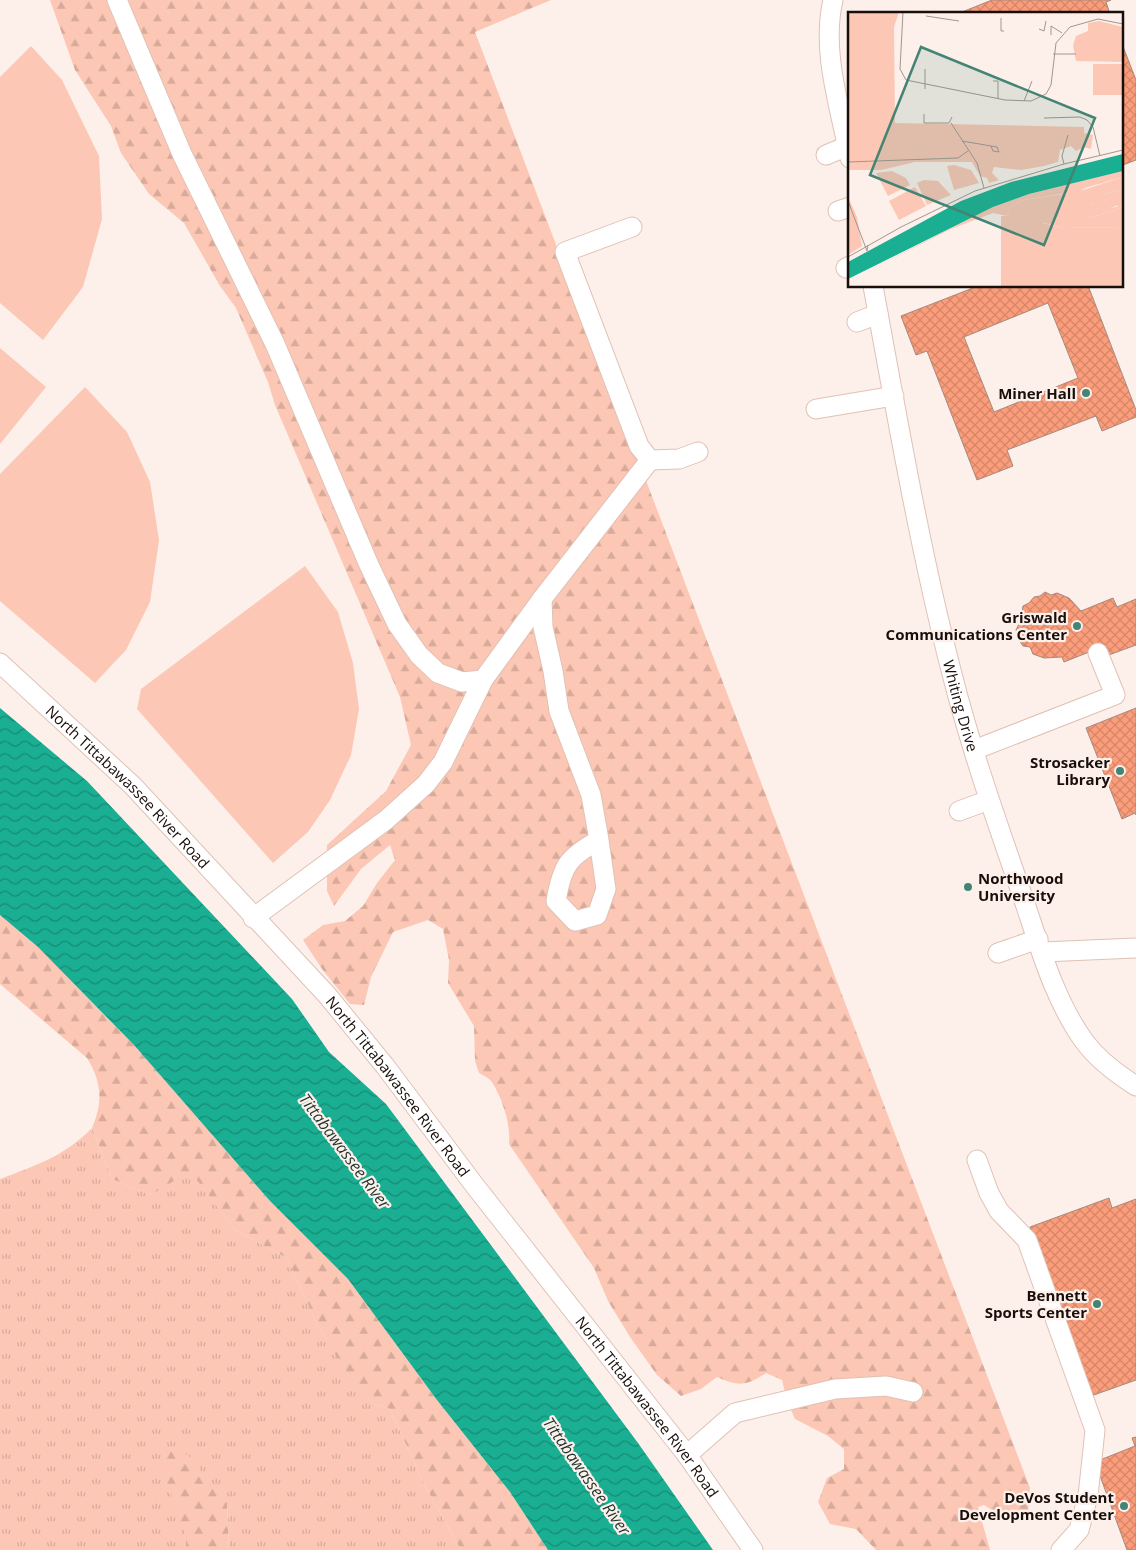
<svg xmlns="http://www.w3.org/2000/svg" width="1136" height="1550" viewBox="0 0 1136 1550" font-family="'Open Sans',sans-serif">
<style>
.grass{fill:url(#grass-tufts)}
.forest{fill:url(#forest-firs)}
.garden{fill:#fcc7b4}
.water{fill:url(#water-waves)}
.building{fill:url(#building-cross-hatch);stroke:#a6897e;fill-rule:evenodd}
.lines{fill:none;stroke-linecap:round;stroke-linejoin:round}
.minor-casing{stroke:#e0c1b5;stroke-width:21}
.minor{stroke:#fff;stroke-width:19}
.poi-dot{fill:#438474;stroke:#fdf0eb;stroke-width:2}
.labels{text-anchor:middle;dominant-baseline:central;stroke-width:4.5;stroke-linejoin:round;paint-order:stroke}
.poi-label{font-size:15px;font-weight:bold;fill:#180e0a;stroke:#fdf0eb;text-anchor:end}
.street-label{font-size:15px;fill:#180e0a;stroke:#fdf0eb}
.water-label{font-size:16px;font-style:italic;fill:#1e342e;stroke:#fdf0eb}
.inset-road{fill:none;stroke:#a19691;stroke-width:1}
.view{fill:#438474;fill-opacity:0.15;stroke:#438474;stroke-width:2.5}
.inset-edge{fill:none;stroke:#180e0a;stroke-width:2.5}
</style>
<defs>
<pattern id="grass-tufts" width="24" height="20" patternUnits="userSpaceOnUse" patternTransform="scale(1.25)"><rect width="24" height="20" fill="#fcc7b4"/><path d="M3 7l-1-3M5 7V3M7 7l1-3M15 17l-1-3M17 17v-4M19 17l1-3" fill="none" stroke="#d7aa99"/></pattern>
<pattern id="forest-firs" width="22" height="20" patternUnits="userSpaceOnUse" patternTransform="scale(1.25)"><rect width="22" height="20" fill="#fcc7b4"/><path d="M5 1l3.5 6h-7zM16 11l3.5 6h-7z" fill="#d7aa99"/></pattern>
<pattern id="water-waves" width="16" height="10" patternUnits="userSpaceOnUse" patternTransform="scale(1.25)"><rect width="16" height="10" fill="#1aae92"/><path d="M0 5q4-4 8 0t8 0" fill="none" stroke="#168c75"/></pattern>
<pattern id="building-cross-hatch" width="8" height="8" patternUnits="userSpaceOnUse" patternTransform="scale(1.25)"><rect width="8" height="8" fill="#fb9d7a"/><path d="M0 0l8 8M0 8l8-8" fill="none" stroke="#d68668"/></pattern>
</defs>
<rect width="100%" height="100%" fill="#fdf0eb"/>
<!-- grass -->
<path class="grass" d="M92,1128L112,1179L151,1195L190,1170L235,1230L287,1258L317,1324L351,1379L374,1404L390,1409L424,1484L461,1550H229L227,1503L186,1537V1550H0V1179C37,1165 63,1157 92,1128Z"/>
<!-- forest -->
<path class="forest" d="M50,0H551L475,32L1030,1488L1028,1511C1007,1518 1003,1518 984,1505L978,1507L990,1550H876L856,1529L830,1524L818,1502L827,1478L844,1469V1449L828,1436L795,1419L787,1401L782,1380L766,1373C747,1386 739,1387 717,1377L701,1389L681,1396L657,1375L630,1337L608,1301L594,1268L509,1144C511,1124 502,1098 492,1082C489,1078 483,1075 479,1073L475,1061L474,1026L448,983L449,960L443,929L428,920L393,932L371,977L364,1005L350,1004L322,969L303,940L323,925L345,921L363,906L377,883L395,860L390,845L361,869L334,906L327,891V845L386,791L411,745L400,697L275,405L268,382L236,308L220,286L184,223L149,194L121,153L111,126L75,70Z
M0,915L38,947L134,1045L270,1201L348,1279L437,1400L510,1492L548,1550H461L424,1484L390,1409L374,1404L351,1380L317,1324L287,1258L235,1230L190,1171L151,1195L112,1179L92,1128C103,1103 102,1082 87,1058L0,984Z
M169,1451L188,1455L227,1503L229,1550H186V1537L162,1469Z"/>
<!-- garden -->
<path class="garden" d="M31,46L62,80L99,156L102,219L83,287L43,340L0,303V77Z
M0,348L46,387L0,444Z
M85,387L127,432L150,482L159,540L150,602L126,650L95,683L0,601V474Z
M305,566L338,612L353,663L359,709L351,755L330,800L308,832L273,863L137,709L141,689Z"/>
<!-- water -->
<path class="water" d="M0,708L87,781L292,999L329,1052L386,1104L638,1443L713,1550H548L510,1492L437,1400L348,1279L270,1201L134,1045L38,947L0,915Z"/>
<!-- building -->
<path class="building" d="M992,0H1111L1106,2L1110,14H957Z
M1122,44L1136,80V160L1123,165Z
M978,286H1094L1089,288L1136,410V417L1102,431L1096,416L1007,450L1013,466L977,480L927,351L916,355L901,316ZM1048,303L1078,378L994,412L964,337Z
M1045,592L1051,595L1057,593L1069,598L1081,611L1113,598L1117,607L1136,599V645L1106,656L1094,650L1064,662L1062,657L1044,658L1033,654L1030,647L1023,646L1021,643L1016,630L1019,624L1017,620L1022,613L1023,606L1029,603L1034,597L1040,596Z
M1136,708V815L1135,813L1122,819L1086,728Z
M1109,1198L1112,1208L1136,1199V1380L1091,1396L1030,1227Z
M1136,1437V1550H1127L1095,1462L1135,1446L1132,1438Z"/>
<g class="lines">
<defs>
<g id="minor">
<path d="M117,0L182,154L275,344L369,565L397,624L419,655L438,673L462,682L483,680"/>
<path d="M833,0C821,51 840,107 850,158"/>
<path d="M826,155L850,145"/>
<path d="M838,211L850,207"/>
<path d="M632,227L565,252L639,446L650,460L679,459L698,452"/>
<path d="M846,268L850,266"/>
<path id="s1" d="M873,286C897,416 919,546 952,674C970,745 994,814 1018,883C1037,936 1051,995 1084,1041C1098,1060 1117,1074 1136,1086"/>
<path d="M857,322L878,314"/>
<path d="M816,409L894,396"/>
<path d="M542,599L543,627L553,671L559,711L591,795L599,840C568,857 562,866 556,901L575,921L597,915L606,889L599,840"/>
<path id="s2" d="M0,663L133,786L327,995L385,1066L475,1186L687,1455L753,1550"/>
<path d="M974,750L1115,695L1098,653"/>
<path d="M959,811L989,800"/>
<path d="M253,918L386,820L426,784L443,762L483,680L542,599L650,460"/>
<path d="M1042,952L1136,948"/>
<path d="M998,953L1038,939"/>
<path d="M977,1160L989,1193L999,1211L1027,1240L1095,1430L1088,1496L1079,1530L1061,1550"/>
<path d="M687,1455L735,1413L835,1389L886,1386L913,1392"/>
</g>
</defs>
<!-- minor casing -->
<use href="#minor" class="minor-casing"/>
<!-- minor -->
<use href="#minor" class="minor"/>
</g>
<!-- markers -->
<g class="poi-dot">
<circle cx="1086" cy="393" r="5"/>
<circle cx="1077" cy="626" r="5"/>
<circle cx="1120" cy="771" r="5"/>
<circle cx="968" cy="887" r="5"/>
<circle cx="1097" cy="1304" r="5"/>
<circle cx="1124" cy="1506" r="5"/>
</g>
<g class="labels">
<!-- poi labels -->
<g class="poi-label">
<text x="1076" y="393">Miner Hall</text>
<text x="1067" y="617">Griswald<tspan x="1067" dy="17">Communications Center</tspan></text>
<text x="1110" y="762">Strosacker<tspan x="1110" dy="17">Library</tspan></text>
<text x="978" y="878" text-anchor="start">Northwood<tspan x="978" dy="17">University</tspan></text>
<text x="1087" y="1295">Bennett<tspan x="1087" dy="17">Sports Center</tspan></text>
<text x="1114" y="1497">DeVos Student<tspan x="1114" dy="17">Development Center</tspan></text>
</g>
<!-- street labels -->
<g class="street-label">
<text stroke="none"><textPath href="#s1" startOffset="429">Whiting Drive</textPath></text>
<text stroke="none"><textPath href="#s2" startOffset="178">North Tittabawassee River Road</textPath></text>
<text stroke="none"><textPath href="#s2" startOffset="582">North Tittabawassee River Road</textPath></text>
<text stroke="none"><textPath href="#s2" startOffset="988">North Tittabawassee River Road</textPath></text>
</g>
<!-- water labels -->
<g class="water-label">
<text transform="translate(345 1151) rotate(53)">Tittabawassee River</text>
<text transform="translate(587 1476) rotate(55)">Tittabawassee River</text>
</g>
</g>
<!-- overview -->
<g transform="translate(848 12)">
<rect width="275" height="275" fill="#fdf0eb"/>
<path d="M275,165V178L254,182L246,191L242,192L249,197L269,195L272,191L275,195L241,206H201L194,211L215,216L275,215V275H153V204H159L162,195L176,188L229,180Z" fill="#fcc7b4"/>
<path d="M0,0H51L46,15L47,111L236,115V121L245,123L243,137L236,135L228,139L223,134L212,138L210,150L196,154L173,158L146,155L144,161L151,168L141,171L136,158L139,166L132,164L124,150H67L33,158H0ZM275,159V165L237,176L225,185L219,181L176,188L162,195L159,204L145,201L103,217L18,260L130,202L145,195L181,182ZM275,178V192L255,198L240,195L254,182ZM1,187L9,205L14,234L0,243ZM275,195V215L215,216L192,210L201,206H241ZM250,256L262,269L274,275H257L248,262Z" fill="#fcc7b4"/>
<path d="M275,239V267L260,245Z" fill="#fcc7b4"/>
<path d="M251,9L275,15V50L228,49L225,33L228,24L240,19V11ZM245,52H275V83H245ZM106,153L123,158L131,171L106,178L99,154ZM44,159L58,166L62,173L40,184L28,161ZM76,168L90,169L103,183L79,193L69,171ZM67,175L78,194L51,208L41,189Z" fill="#fcc7b4"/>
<path d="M275,142V159L181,182L145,195L0,267V250L113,189L163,170Z" fill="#1aae92"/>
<path class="inset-road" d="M55,0L52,57L58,68L157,88L183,89L198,82L203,73L208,31L222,15L250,7L275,12M78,4L111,9M153,6V19H156M191,17L196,19L198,9M203,23V14L214,21M205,42H228M145,69H150V87M77,77V57M176,89L184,69M76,102V111H101L104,105M196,106L232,105L239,108L245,115L252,144M103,111L129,151L136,176M114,129L143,134L145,139L151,140L149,135L143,134M0,150L110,146L120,139M216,152L214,144L220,123M0,189L19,239L20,233M0,245L53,215L127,179L216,152L275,138"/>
<path class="view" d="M73,35L247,106L196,233L22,163Z"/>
<rect width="275" height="275" class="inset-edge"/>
</g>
</svg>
